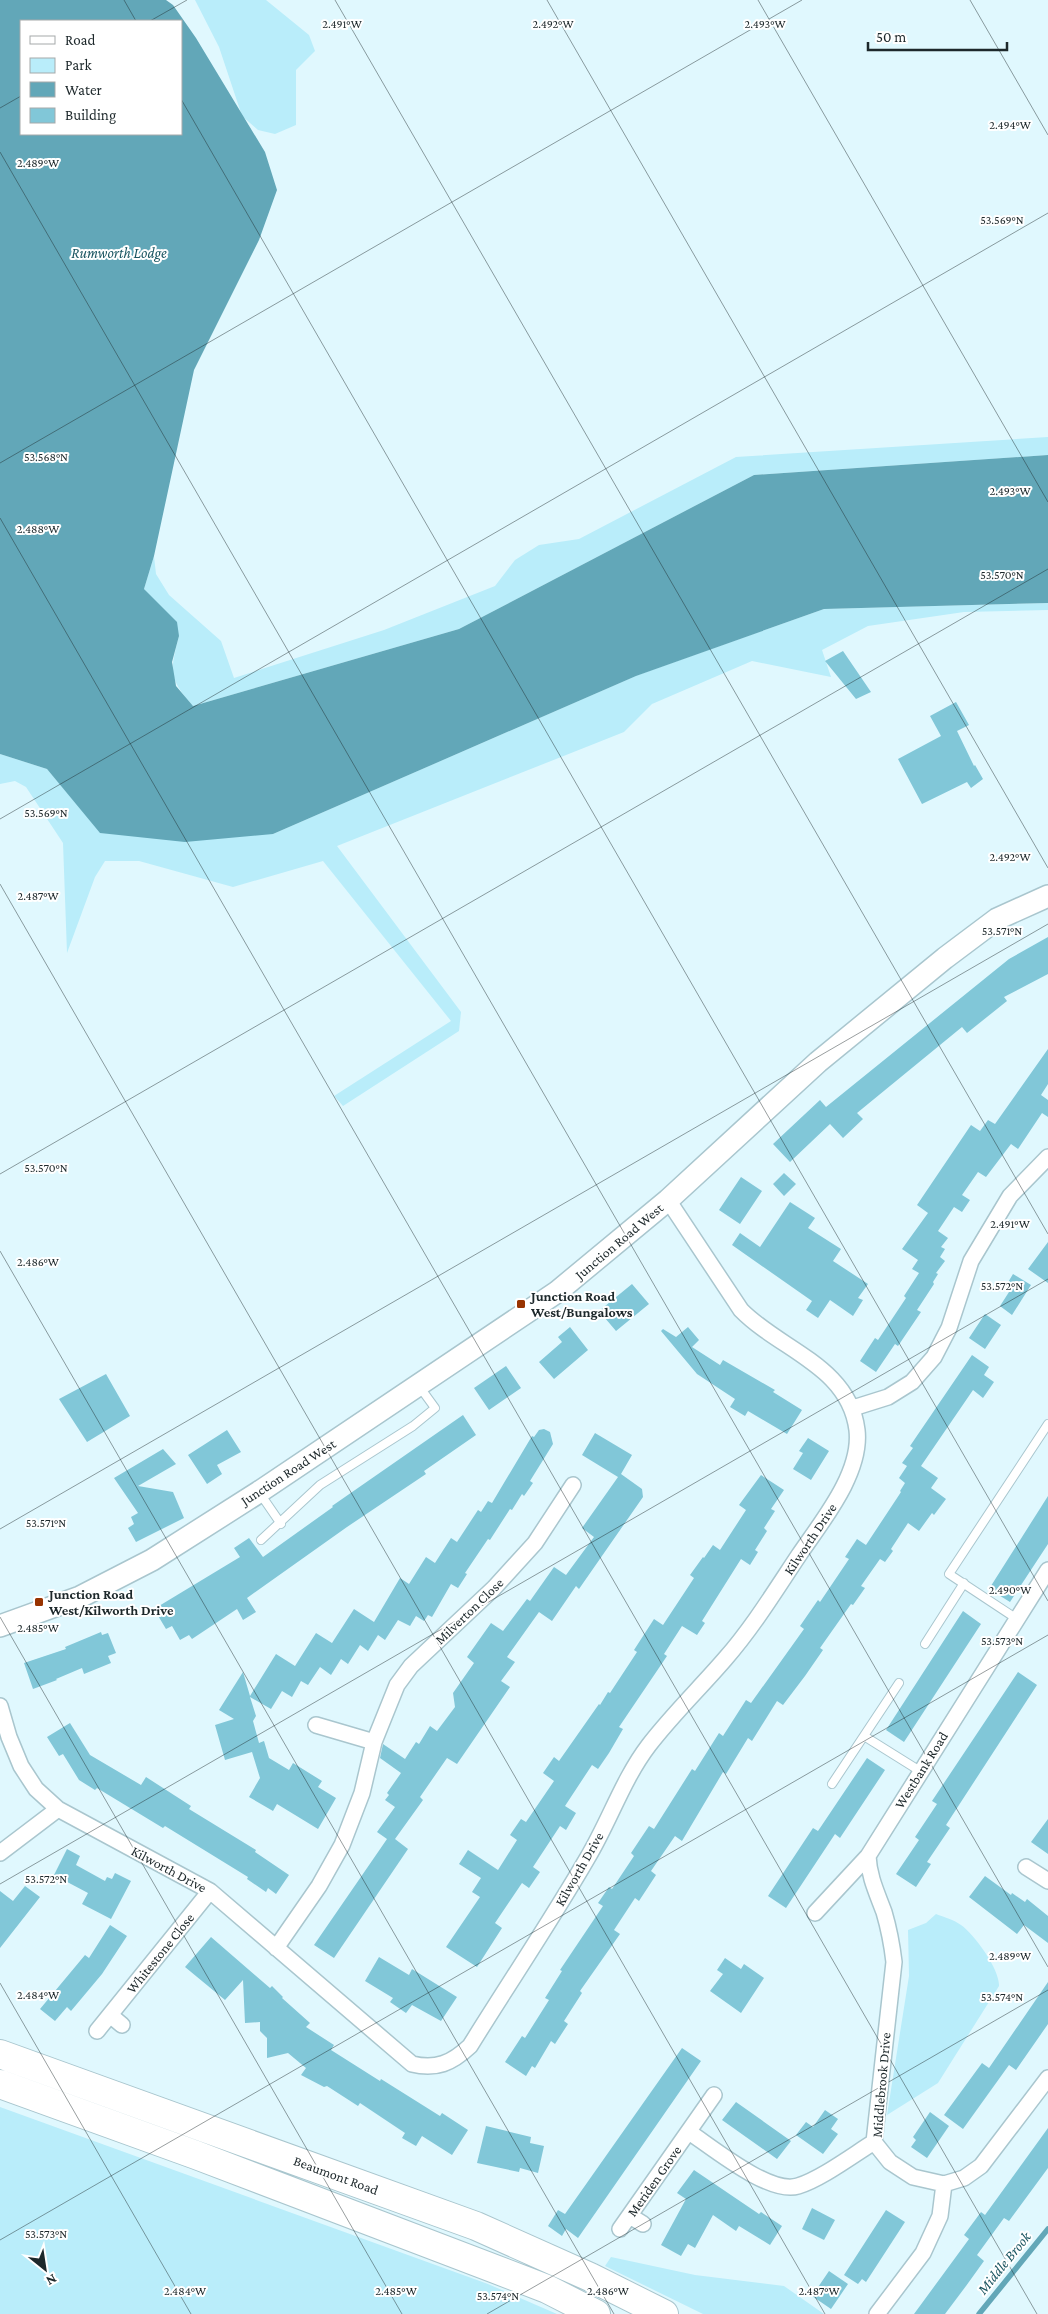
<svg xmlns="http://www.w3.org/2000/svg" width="1048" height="2314" viewBox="0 0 1048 2314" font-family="'Crimson Pro',serif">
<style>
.green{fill:#b9edfa}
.water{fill:#62a7b8;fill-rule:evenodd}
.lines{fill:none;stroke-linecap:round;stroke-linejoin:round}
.stream{stroke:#62a7b8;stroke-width:5.5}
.building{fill:#81c7d8}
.lane-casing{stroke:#a9c6ce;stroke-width:10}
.street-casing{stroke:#a9c6ce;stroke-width:18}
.secondary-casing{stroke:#a9c6ce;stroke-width:24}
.highway-casing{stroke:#a9c6ce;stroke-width:30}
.lane{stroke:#fff;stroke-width:8}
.street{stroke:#fff;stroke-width:15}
.secondary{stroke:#fff;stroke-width:21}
.highway{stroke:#fff;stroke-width:28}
.ticks{fill:none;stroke:#1d282b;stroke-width:1;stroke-opacity:0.45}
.poi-dot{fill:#983300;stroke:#fff;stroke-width:2}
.labels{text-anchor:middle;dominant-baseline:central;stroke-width:4;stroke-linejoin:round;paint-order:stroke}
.street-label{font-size:14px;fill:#1d282b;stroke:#fff}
.poi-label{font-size:14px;font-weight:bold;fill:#1d282b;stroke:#fff;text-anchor:start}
.water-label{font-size:15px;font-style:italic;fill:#1a5561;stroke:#fff}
.ticks-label{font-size:12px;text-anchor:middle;fill:#1d282b;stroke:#fff;stroke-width:4;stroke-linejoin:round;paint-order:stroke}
</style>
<rect width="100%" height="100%" fill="#e0f8fe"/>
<!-- green -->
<path class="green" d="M195,0H266L309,35L315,51L296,70V125L275,134L258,130L242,116L219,47Z
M1048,437V455L754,475L459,629L193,706C168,678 170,671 179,636L144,589L154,556L156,574L169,595L221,641L234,678L384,630L495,586L515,560L539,545L579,539L736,457Z
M1048,603V610L964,612L868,626L822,650L831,677L752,661L652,704L624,732L337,846L461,1012L459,1031L343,1106L334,1096L451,1021L323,861L233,887L139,861H105L95,877L67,953L63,843L26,787L15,781L0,784V754L47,769L101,833L273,834L638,675L824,609Z
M936,1914C944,1917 954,1920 961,1925C975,1935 1000,1970 999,1986L938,2083L887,2115L909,1976L908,1930L926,1923Z
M0,2107L488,2284L557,2314H0Z
M611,2257L695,2275L784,2286L824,2314H703L605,2266Z"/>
<!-- water -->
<path class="water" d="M0,0H166L173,5L196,38L265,152L277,190L259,240L194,370L154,556L144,589L177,622L179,636L172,662L176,686L193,706L459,629L754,475L1048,455V603L824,609L636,676L273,834L185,842L100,833L47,769L0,754ZM21,21H181V134H21Z"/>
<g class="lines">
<!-- stream -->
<path class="stream" d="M979,2314L1048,2229"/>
</g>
<!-- building -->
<path class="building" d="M843,651L871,692L856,699L825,661Z
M956,702L969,725L957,731L974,766L975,765L983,779L971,788L967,782L922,804L898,759L941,736L930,716Z
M1048,937V974L1004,997L1007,1001L967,1033L962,1027L857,1113L863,1119L843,1138L830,1124L790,1162L773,1144L820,1100L826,1107L1009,959Z
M1048,1049V1084L1041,1095L1048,1100V1117L1042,1113L1018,1149L1011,1144L986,1177L978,1172L962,1195L970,1200L962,1212L954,1207L938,1231L948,1238L941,1247L945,1249L940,1257L945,1261L936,1273L938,1274L933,1282L934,1284L917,1310L921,1312L898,1346L895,1344L876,1372L860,1361L875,1338L878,1340L906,1298L904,1296L919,1273L912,1269L918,1260L902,1249L928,1213L917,1205L971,1125L980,1131L988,1120L995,1124Z
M784,1173L796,1184L784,1196L773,1184Z
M741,1177L762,1191L740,1224L719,1210Z
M790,1202L815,1218L808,1228L841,1249L833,1261L868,1284L858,1298L863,1300L853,1316L830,1300L818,1318L806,1310L812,1301L732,1245L740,1233L760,1247Z
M1048,1242V1283L1028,1269Z
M1013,1274L1031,1285L1012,1315L1000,1306L1009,1292L1004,1289Z
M632,1284L649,1304L616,1331L599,1311Z
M985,1314L1001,1325L985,1349L969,1338Z
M570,1327L588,1350L554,1379L539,1362L562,1342L558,1337Z
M688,1327L699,1340L692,1347L720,1365L723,1360L775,1390L773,1392L802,1410L787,1434L748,1411L745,1416L730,1407L735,1399L697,1374L661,1331L663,1329L676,1337Z
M972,1355L989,1367L984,1375L994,1382L983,1398L973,1390L921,1466L938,1478L931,1488L946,1499L934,1515L932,1513L919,1531L908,1523L891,1549L893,1551L885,1562L880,1559L861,1586L865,1588L853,1605L851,1604L820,1648L823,1650L805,1676L783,1705L777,1701L752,1741L748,1738L726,1774L723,1772L682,1841L675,1836L651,1871L656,1875L639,1901L635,1898L614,1930L620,1934L580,1991L582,1993L564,2021L568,2024L555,2044L551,2041L535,2068L532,2066L526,2076L505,2062L522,2036L525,2038L549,2000L545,1998L562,1971L560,1970L603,1906L598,1903L609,1887L612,1889L634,1856L631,1853L649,1826L654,1829L692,1769L695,1771L719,1733L723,1736L746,1700L751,1703L804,1629L800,1626L818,1600L820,1602L849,1559L845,1557L857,1539L866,1545L901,1492L900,1491L905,1483L899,1478L907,1466L902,1463L913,1448L910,1446Z
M506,1366L521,1388L489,1410L474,1388Z
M106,1374L130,1416L87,1442L59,1399Z
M463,1415L476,1435L424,1471L426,1474L347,1527L247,1598L256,1612L243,1620L237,1609L192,1639L189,1635L180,1640L172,1626L166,1629L154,1609L240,1557L234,1548L249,1538L263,1557L333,1507L332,1506Z
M544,1429L550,1432L553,1444L530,1481L533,1483L524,1496L522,1494L512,1510L510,1509L490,1540L488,1539L465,1573L467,1574L458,1588L451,1584L432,1617L428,1615L424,1621L416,1616L410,1626L398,1620L385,1640L378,1635L368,1651L360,1645L348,1664L341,1659L331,1675L320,1667L308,1685L301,1681L292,1697L282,1691L271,1709L250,1697L256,1716L253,1721L259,1743L264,1741L269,1758L289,1770L293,1763L322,1781L318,1787L336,1798L318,1829L277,1804L273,1811L249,1797L260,1778L252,1752L225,1760L215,1725L234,1719L219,1710L243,1672L250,1696L276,1654L295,1666L316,1633L332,1643L354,1609L374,1622L400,1578L409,1584L426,1557L435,1563L451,1538L457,1542L478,1510L481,1512L488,1501L492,1503L532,1436L534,1437L539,1430Z
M227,1430L241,1452L217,1465L222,1474L207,1484L188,1455Z
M595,1433L632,1455L621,1474L642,1489L643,1497L579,1589L576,1586L552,1621L539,1612L507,1657L515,1662L501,1681L510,1687L457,1764L447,1758L420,1797L423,1800L395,1839L408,1849L334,1958L314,1945L387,1839L377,1832L395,1807L385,1800L389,1795L387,1793L401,1773L380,1758L383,1744L405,1759L416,1742L419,1744L430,1726L437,1731L455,1707L453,1693L474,1663L467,1657L491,1623L503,1631L527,1599L530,1601L554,1567L566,1575L594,1537L582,1528L618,1477L582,1455Z
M808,1438L829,1451L811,1480L793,1469L803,1453L799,1451Z
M163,1449L176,1464L138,1486L173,1492L184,1518L136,1542L128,1528L134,1524L131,1517L138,1513L114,1478Z
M761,1475L784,1490L771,1509L775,1511L764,1528L767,1531L755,1550L758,1552L750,1565L741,1559L702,1621L705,1623L697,1635L682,1626L664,1654L667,1656L619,1727L623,1729L609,1753L598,1769L592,1765L565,1806L576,1813L566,1830L560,1826L533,1867L540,1872L529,1888L522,1883L495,1923L502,1928L477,1967L446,1947L480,1897L472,1892L481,1878L459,1864L468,1850L498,1870L517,1840L510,1835L521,1819L526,1822L554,1781L543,1773L554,1757L559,1761L599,1704L600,1705L608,1692L610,1693L637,1652L634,1650L654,1619L663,1625L694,1578L690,1575L703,1557L704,1558L713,1545L720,1550L746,1510L739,1505Z
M1048,1496V1544L1010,1602L989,1589Z
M963,1611L981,1624L904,1742L886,1730Z
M101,1632L102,1635L108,1633L116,1653L108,1656L111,1663L84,1674L82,1668L56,1679L57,1680L33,1689L24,1663L66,1649L65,1647Z
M1018,1672L1037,1685L946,1825L950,1828L927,1862L931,1864L916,1887L896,1874L919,1840L915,1837L937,1804L932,1801Z
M70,1723L90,1755L141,1785L146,1777L191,1806L189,1809L256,1850L255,1852L289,1875L276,1894L268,1888L266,1892L247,1879L248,1877L165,1826L163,1828L97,1788L95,1790L79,1780L63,1754L59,1756L47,1737Z
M867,1758L885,1770L840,1838L835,1834L786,1908L768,1896L813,1828L818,1831Z
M1048,1819V1854L1031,1842Z
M67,1849L80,1856L76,1865L105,1881L107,1877L112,1879L115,1873L131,1881L111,1919L82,1904L88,1893L54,1875Z
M985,1876L1011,1895L1012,1893L1025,1902L1027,1899L1048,1916V1943L1024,1925L1017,1934L969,1897Z
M25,1886L40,1897L0,1948V1891L13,1901Z
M110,1925L127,1936L102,1974L71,2011L67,2007L55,2021L40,2009L85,1955L89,1958Z
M211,1937L270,1988L272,1986L283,1997L282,1998L310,2023L306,2027L334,2045L331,2050L380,2081L381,2079L440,2116L442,2113L468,2130L452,2155L422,2136L416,2146L402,2138L405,2133L360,2103L358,2106L327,2086L324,2087L301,2075L306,2068L288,2053L267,2058V2038L260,2031V2022L245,2023L243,1980L225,2000L185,1967Z
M379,1957L409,1975L412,1969L457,1997L441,2021L412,2005L406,2013L390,2002L393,1998L365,1981Z
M725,1958L741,1969L744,1964L764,1978L741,2013L710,1991L723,1974L717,1970Z
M1048,1982V2024L1016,2070L1009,2065L963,2129L944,2115L982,2063L989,2068Z
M682,2048L701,2061L578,2238L566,2229L562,2236L548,2226L558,2210L565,2214Z
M736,2102L791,2141L777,2159L722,2120Z
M825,2110L838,2119L831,2129L838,2134L823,2154L796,2135L806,2122L813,2127Z
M930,2112L949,2126L927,2158L911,2147L916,2140L913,2137Z
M486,2126L531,2137L530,2143L544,2146L538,2173L520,2168L519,2172L477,2163Z
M1048,2128V2168L1009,2221L1004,2218L977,2255L984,2261L966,2286L945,2314H914L969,2239L964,2235L981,2212L985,2215Z
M694,2170L759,2214L761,2212L782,2226L770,2245L739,2226L736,2231L713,2215L695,2248L688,2244L681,2256L661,2245L686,2199L677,2193Z
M812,2208L835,2220L824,2240L802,2229Z
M886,2210L905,2222L866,2282L862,2279L858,2284L844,2275Z
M829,2271L848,2284L831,2309L812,2296Z"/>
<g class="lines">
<defs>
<path id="lane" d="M259,1492L281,1524
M261,1540L320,1485L413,1426L435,1408L419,1386
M1017,1619L949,1574L1048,1424
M925,1644L964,1583
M864,1736L920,1771
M832,1784L899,1683"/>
<path id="street" d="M853,1408L888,1397L912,1382L934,1357L949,1328L971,1261L1010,1196L1048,1157
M0,1706L9,1737L21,1766L36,1789L58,1809L210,1891L412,2064C436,2070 452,2063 470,2046C509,1983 551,1921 588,1857C610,1820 623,1779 649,1745C672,1715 700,1688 725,1659C753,1627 775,1591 799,1555C822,1521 862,1473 857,1430C849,1366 780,1350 741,1310L668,1200
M316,1725L374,1742
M0,1853L58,1809
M868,1856C869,1877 877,1893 884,1912C889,1929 892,1945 894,1962L874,2142L890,2162L913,2177L944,2184L964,2178L981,2166L1048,2078
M1026,1867L1048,1881
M815,1913L868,1856L1048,1570
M276,1948L319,1886L342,1845L362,1793L374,1742L397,1685L411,1666L494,1588L535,1543L573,1485
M110,2015L122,2025
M97,2031L210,1891
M689,2132C713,2148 770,2195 798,2186C821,2179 853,2155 874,2142
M630,2216L643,2224
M620,2229L714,2095
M877,2314L923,2253L940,2216L944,2184"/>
<path id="secondary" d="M0,1626L80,1597L152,1560L259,1492L557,1292L668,1200L818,1062L945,958L997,919L1048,896"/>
<path id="highway" d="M0,2054L476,2226L590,2277L664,2314
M0,2084L196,2155L495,2269L547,2289L596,2314"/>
</defs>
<!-- lane casing -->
<use href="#lane" class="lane-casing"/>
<!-- street casing -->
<use href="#street" class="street-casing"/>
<!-- secondary casing -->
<use href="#secondary" class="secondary-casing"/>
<!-- highway casing -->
<use href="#highway" class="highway-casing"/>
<!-- lane -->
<use href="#lane" class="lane"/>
<!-- street -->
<use href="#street" class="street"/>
<!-- secondary -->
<use href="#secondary" class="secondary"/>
<!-- highway -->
<use href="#highway" class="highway"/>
</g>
<!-- ticks -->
<path class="ticks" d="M124,0L136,21M335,0L1048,1234M547,0L1048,868M758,0L1048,502M970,0L1048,135M150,21L187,0M181,99L1048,1601M0,108L21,96M0,152L1048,1967M0,463L802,0M0,518L1037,2314M0,819L1048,213M0,884L825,2314M0,1174L1048,569M0,1251L614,2314M0,1529L1048,924M0,1617L402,2314M0,1884L1048,1279M0,1983L191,2314M0,2240L1048,1635M487,2314L1048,1990"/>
<!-- markers -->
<g class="poi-dot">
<rect x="516" y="1299" width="10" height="10" rx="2.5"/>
<rect x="34" y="1597" width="10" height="10" rx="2.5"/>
</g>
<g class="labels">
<!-- street labels -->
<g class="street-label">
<text transform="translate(619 1241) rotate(-40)">Junction Road West</text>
<text transform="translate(288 1472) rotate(-33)">Junction Road West</text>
<text transform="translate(810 1539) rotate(-56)">Kilworth Drive</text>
<text transform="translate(469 1611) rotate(-44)">Milverton Close</text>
<text transform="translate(921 1770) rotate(-58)">Westbank Road</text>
<text transform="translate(169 1869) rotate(28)">Kilworth Drive</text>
<text transform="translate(579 1869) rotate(-60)">Kilworth Drive</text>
<text transform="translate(160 1953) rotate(-51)">Whitestone Close</text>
<text transform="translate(881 2085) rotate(-85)">Middlebrook Drive</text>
<text transform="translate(336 2175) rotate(20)">Beaumont Road</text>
<text transform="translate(654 2181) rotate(-55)">Meriden Grove</text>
</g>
<!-- poi labels -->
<g class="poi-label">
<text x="531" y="1296">Junction Road<tspan x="531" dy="16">West/Bungalows</tspan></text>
<text x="49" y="1594">Junction Road<tspan x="49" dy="16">West/Kilworth Drive</tspan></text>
</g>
<!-- water labels -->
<g class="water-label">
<text x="119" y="253">Rumworth Lodge</text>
<text transform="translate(1004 2263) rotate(-51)">Middle Brook</text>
</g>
</g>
<g class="ticks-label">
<text x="765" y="28">2.493°W</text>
<text x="342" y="28">2.491°W</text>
<text x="553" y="28">2.492°W</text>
<text x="1010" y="129">2.494°W</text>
<text x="38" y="167">2.489°W</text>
<text x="1002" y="224">53.569°N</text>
<text x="46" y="461">53.568°N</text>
<text x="1010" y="495">2.493°W</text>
<text x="38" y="533">2.488°W</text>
<text x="1002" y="579">53.570°N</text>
<text x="46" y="817">53.569°N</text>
<text x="1010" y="861">2.492°W</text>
<text x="38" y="900">2.487°W</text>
<text x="1002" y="935">53.571°N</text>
<text x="46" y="1172">53.570°N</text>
<text x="1010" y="1228">2.491°W</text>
<text x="38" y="1266">2.486°W</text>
<text x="1002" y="1290">53.572°N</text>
<text x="46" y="1527">53.571°N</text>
<text x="1010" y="1594">2.490°W</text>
<text x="38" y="1632">2.485°W</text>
<text x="1002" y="1645">53.573°N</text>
<text x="46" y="1883">53.572°N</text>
<text x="1010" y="1960">2.489°W</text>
<text x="38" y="1999">2.484°W</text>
<text x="1002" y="2001">53.574°N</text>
<text x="46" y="2238">53.573°N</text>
<text x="185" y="2295">2.484°W</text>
<text x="396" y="2295">2.485°W</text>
<text x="608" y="2295">2.486°W</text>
<text x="819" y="2295">2.487°W</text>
<text x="498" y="2300">53.574°N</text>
</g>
<!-- legend -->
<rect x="20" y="20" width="162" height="115" fill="#ffffff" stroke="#a5a9aa"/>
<rect x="30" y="36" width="25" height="8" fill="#ffffff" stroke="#a5a9aa"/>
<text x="65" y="45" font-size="15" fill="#1d282b">Road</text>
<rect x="30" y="58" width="25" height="15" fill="#b9edfa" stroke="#a5a9aa"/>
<text x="65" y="70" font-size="15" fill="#1d282b">Park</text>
<rect x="30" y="82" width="25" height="15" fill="#62a7b8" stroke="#a5a9aa"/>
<text x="65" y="95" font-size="15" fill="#1d282b">Water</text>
<rect x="30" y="108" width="25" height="15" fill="#81c7d8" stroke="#a5a9aa"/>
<text x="65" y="120" font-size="15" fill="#1d282b">Building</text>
<!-- north arrow -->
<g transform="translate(45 2269) rotate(150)" stroke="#ffffff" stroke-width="4" paint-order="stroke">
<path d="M0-4L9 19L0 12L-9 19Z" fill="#1d282b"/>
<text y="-8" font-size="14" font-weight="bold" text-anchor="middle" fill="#1d282b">N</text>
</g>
<!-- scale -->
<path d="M868 42v8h139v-8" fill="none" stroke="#1d282b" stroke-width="2.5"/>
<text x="876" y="42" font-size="15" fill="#1d282b" stroke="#ffffff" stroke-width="4" paint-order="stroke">50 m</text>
</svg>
